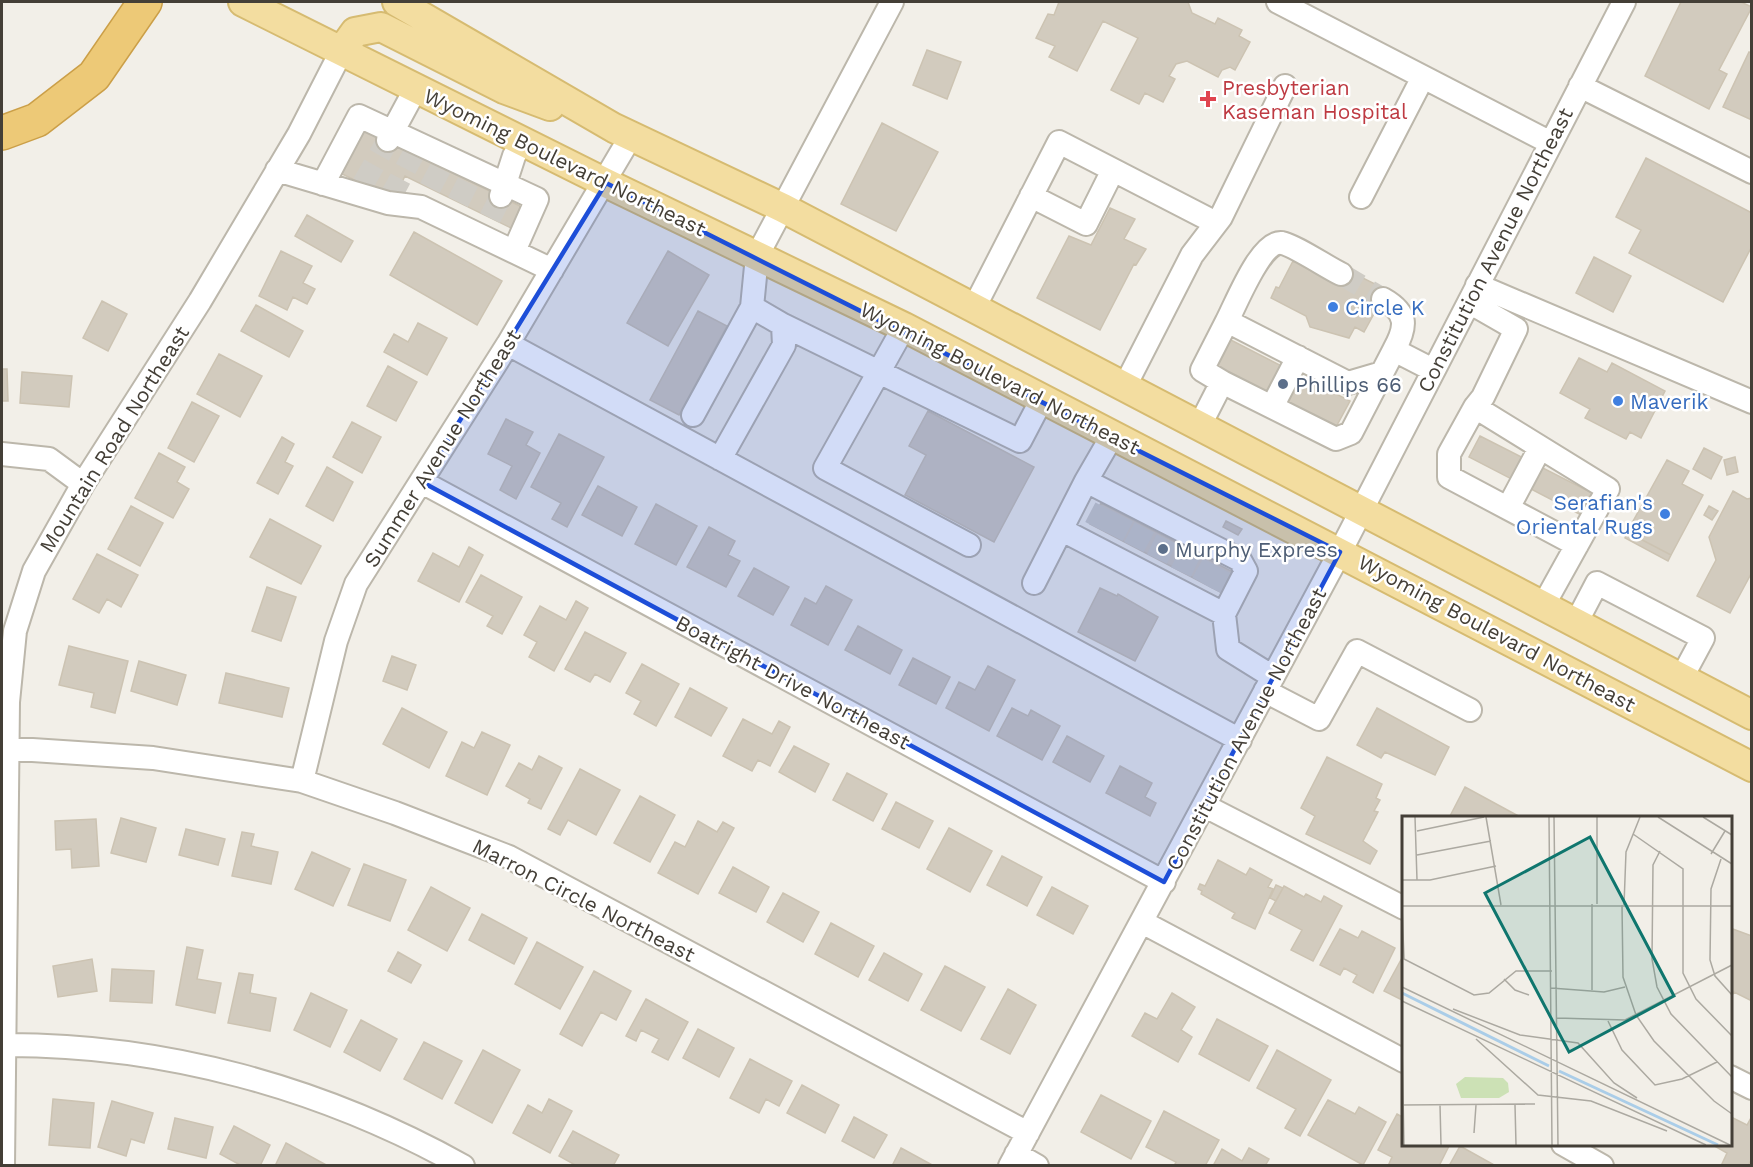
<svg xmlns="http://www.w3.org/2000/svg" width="1753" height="1167" viewBox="0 0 1753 1167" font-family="'Work Sans',sans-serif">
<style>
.building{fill:#d2cbbe;stroke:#ccc3b2;stroke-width:1.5}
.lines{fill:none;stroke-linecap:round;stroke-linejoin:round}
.minor-tunnel{stroke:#cfccc5;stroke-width:22;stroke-dasharray:22 11;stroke-linecap:butt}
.minor-casing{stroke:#bcb7ab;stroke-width:26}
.major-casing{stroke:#d6bb71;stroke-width:32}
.highway-casing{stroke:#cb9f48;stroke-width:36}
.minor{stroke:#fff;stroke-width:22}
.major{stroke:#f3dda0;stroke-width:28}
.highway{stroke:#edc977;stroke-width:33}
.marked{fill:#1d4ed8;fill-opacity:0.2;stroke:#1d4ed8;stroke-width:4.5;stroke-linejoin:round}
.health-dot{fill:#e0444e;stroke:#fff;stroke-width:2}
.shop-dot{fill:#3f7fe0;stroke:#fff;stroke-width:2}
.service-dot{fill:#5c6f8a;stroke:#fff;stroke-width:2}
.labels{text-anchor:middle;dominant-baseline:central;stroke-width:5;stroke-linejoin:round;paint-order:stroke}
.health-label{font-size:21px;fill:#be3a42;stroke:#fff;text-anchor:start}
.street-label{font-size:21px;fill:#443f37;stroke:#fff}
.shop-label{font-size:21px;fill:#366cbe;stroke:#fff;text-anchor:start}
.service-label{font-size:21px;fill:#4e5e75;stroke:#fff;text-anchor:start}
.inset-river{fill:none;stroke:#aacde8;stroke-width:3}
.inset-road{fill:none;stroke:#aca9a1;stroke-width:1.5}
.view{fill:#0f766e;fill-opacity:0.15;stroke:#0f766e;stroke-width:3}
.inset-edge{fill:none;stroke:#443f37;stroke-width:3}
</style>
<rect width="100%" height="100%" fill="#f2efe8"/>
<!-- building -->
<path class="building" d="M1059,2H1188L1192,13L1215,24L1218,18L1242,30L1239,36L1250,42L1235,70L1230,67L1222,70L1218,77L1187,61L1176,64L1169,76L1175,79L1163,102L1145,93L1139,104L1111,90L1138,38L1103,21L1077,71L1049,57L1055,46L1036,38L1048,14L1054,15Z
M1681,2H1741L1752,7L1719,70L1727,74L1709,109L1645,76Z
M927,50L961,62L947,99L913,85Z
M1749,52L1752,53V120L1723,107Z
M882,123L938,152L896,231L841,204Z
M364,129L524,208L513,229L405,176L394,199L342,174Z
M1646,158L1752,213V246L1723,302L1629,253L1641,230L1616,217Z
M1110,208L1135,219L1124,239L1146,249L1136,265L1134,264L1100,330L1037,298L1069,236L1091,245Z
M307,215L353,241L341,262L295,236Z
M414,232L502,281L477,325L390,275Z
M281,251L312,266L303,283L315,289L307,304L293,297L287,310L259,296Z
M668,251L709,275L668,346L627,323Z
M1594,257L1631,276L1613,312L1576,293Z
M1293,261L1336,284L1343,268L1387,290L1364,332L1355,327L1349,338L1310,327L1306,316L1271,298L1276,287L1279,288Z
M102,301L127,314L108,351L83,338Z
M256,305L303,331L289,357L241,331Z
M698,311L727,326L679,415L650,400Z
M418,323L447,338L427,375L384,352L394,334L408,342Z
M1225,337L1350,401L1336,427L1211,364Z
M219,354L262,376L240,417L197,394Z
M1579,358L1607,372L1612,363L1665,391L1641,438L1630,432L1626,439L1585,418L1590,409L1560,393Z
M388,366L417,382L396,421L367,406Z
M2,369H7L8,401H2Z
M22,372L72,376L69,407L20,403Z
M192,402L219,416L194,462L168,448Z
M928,411L1034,467L994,542L905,495L926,455L909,446Z
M506,419L533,432L526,445L540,453L516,499L500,490L512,466L488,454Z
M352,422L381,437L362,473L333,457Z
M559,434L604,457L567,527L552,519L561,503L531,487Z
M1480,436L1596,495L1585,517L1469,457Z
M282,437L294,444L285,462L293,466L278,494L257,483Z
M1704,448L1722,457L1711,479L1693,469Z
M159,453L185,467L177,482L189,489L173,518L135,498Z
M1735,457L1738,472L1727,475L1724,460Z
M1667,460L1689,471L1682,484L1703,495L1671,555L1627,532Z
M327,467L353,482L333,521L306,506Z
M598,486L637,507L622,536L582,515Z
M1733,491L1747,499L1752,498V572L1730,613L1697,596L1716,560L1709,537Z
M1101,503L1235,573L1224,594L1090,524Z
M656,504L697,526L676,565L635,544Z
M131,506L163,523L140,566L108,549Z
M1709,506L1718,511L1712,520L1704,515Z
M270,519L321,546L301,584L250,557Z
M1226,521L1242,529L1238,535L1223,527Z
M709,527L735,541L728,555L740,561L726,587L687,567Z
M1627,532L1671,555L1668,561L1625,538Z
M469,547L483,555L459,602L418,581L433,553L459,567Z
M97,554L138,575L121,607L107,599L99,613L73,599Z
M754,568L789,587L773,615L738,596Z
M481,575L522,597L502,634L487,626L493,616L466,602Z
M826,586L852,600L828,645L791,625L805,598L816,604Z
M267,587L296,597L281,641L252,631Z
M1100,588L1117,596L1118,594L1158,617L1135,661L1078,632Z
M576,601L588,608L554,671L529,657L537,642L524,635L540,606L566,620Z
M858,626L902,650L890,674L845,650Z
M585,632L626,653L610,682L595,674L590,682L565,669Z
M69,646L128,661L115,713L91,707L94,693L59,685Z
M392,656L416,665L407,690L383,681Z
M913,658L950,677L936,704L899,685Z
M139,661L186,675L177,705L131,691Z
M642,664L679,684L656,726L634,714L641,701L626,693Z
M988,666L1015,680L989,731L946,708L959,682L975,690Z
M226,673L289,688L282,717L219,703Z
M690,688L727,708L711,736L675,717Z
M402,708L447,732L429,768L383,744Z
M1012,708L1028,716L1031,710L1060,726L1042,760L997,736Z
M1377,708L1449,747L1435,775L1385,752L1381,758L1357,745Z
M743,719L772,734L779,721L790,727L770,766L758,760L752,771L723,756Z
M482,732L510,745L487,795L446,776L462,742L474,748Z
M1067,736L1104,756L1090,782L1053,762Z
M794,746L829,764L815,792L779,772Z
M539,756L562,768L541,809L528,803L530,799L506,786L519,763L532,770Z
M1327,757L1382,784L1376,798L1380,800L1374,811L1378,812L1363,841L1377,851L1370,864L1306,834L1315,816L1301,808Z
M1120,766L1152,783L1145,797L1156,803L1150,816L1106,793Z
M580,769L620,790L596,835L568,820L560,835L548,829Z
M847,773L887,794L873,821L833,800Z
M1465,787L1522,818H1449Z
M640,796L675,815L650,862L614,843Z
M896,802L933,821L919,848L882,829Z
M121,818L156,828L146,862L111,853Z
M96,819L99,866L72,868L71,849L56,850L55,821Z
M698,821L717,832L723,822L734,828L698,894L658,873L675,842L685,847Z
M949,828L992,851L970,892L927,869Z
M186,829L225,839L218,865L179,855Z
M242,832L254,834L251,846L278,852L271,884L232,876Z
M312,852L350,869L333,906L295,889Z
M1002,856L1042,877L1027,906L987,885Z
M1218,860L1246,875L1250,868L1272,880L1268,887L1273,889L1255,929L1232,918L1235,913L1201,894L1202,891L1198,889L1200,884L1205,886Z
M364,864L406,880L390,921L348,905Z
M733,867L769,887L756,912L719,893Z
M1276,885L1283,888L1276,901L1270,898Z
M1284,886L1304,897L1306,894L1321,902L1324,896L1342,906L1313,961L1291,950L1302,930L1269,913Z
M431,887L470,908L447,951L408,930Z
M1052,887L1088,906L1073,934L1037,915Z
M783,893L819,912L803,942L767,922Z
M482,914L527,938L514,964L469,940Z
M831,923L874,946L858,977L815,954Z
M1730,928L1752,936V1001L1734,992L1730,999Z
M1340,929L1358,938L1362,931L1395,948L1373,993L1353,982L1357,975L1344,968L1340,975L1320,965Z
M537,942L583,967L560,1009L515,984Z
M187,947L203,950L197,979L221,983L215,1013L176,1005Z
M398,952L421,965L411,983L388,971Z
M884,953L922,974L908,1001L869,980Z
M1402,958L1404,959V1001L1384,991Z
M92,959L97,991L58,997L53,966Z
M945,966L985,987L961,1031L921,1010Z
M112,969L154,971L152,1003L110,1001Z
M594,971L631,991L616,1020L601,1012L582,1046L560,1034Z
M239,973L253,975L250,993L276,998L270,1031L228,1023Z
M1008,989L1036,1005L1010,1054L981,1039Z
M311,993L347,1010L330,1047L294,1030Z
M1172,993L1195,1007L1181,1030L1192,1037L1178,1062L1132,1036L1145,1013L1157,1019Z
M646,999L688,1022L668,1060L652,1052L659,1039L641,1030L636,1041L626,1036Z
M1217,1019L1268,1046L1249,1081L1199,1054Z
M361,1020L397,1039L380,1071L344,1052Z
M698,1029L734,1048L719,1077L683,1058Z
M424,1042L462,1061L442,1099L404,1079Z
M483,1050L520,1070L492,1123L455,1103Z
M1277,1050L1331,1080L1300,1136L1285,1128L1296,1109L1257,1088Z
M750,1059L792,1081L779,1106L766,1099L759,1113L730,1098Z
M802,1085L839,1105L825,1133L787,1113Z
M1101,1095L1151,1121L1131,1159L1081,1132Z
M53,1099L94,1103L90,1148L49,1145Z
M549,1099L572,1111L550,1153L513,1133L528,1105L542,1113Z
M1328,1100L1355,1114L1359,1107L1386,1122L1363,1165L1308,1135Z
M112,1101L153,1113L144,1143L131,1139L126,1156L98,1147Z
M1164,1111L1219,1140L1205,1166H1174L1176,1162L1146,1147Z
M1397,1114L1404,1118V1144H1450L1439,1166H1388L1392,1157L1378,1150Z
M1752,1116V1158L1748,1166H1721L1727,1153L1711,1144H1730L1731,1117L1747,1125Z
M854,1117L887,1135L874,1158L842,1141Z
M175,1118L213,1127L206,1158L168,1149Z
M234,1126L270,1145L260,1166H242L220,1154Z
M573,1131L619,1155L613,1166H577L559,1156Z
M286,1143L328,1166H275Z
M1460,1146L1496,1166H1449Z
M901,1148L934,1166H892Z
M1249,1148L1269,1159L1265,1166H1213L1222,1149L1242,1161Z"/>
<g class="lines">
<!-- minor-tunnel -->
<path class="minor-tunnel" d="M363,184L388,140
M430,188L441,167
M390,198L414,153
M458,202L469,180
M490,218L501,196
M1341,274L1383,299
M1095,527L1106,506
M1113,536L1124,515
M1134,547L1145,526
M1157,559L1167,538
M1181,572L1191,551
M1202,583L1214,562
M1217,591L1228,570"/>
<defs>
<path id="minor" d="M1278,2L1551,143
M1580,86L1752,172
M388,140L416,88
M277,170L388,203L421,207L552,270
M323,184L359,116L537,199L514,251
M501,196L514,156L522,141
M1031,196L1086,224L1113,170
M1361,197L1423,77
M1477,285L1752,402
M1383,299C1408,313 1407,326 1394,350
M1469,302L1516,329L1483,397L1475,407L1608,489L1543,606
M974,308L1059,142L1216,223
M1227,321C1236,304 1261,240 1282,243C1294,245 1328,268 1341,274
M783,325L1020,441L1041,401
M904,327L825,468L969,545
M508,344L1240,740
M1222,382L1202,370L1227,321L1348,383L1382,373
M1125,386L1192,255L1221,217L1285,86
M1272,407L1298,357
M1475,407L1449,454V477L1577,545
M693,415L752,307L757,256L892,2
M1200,425L1222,382L1336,439L1351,433L1394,350L1433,370
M1112,436L1086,481L1240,560L1246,571L1224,614L1228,649L1273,677
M2,454L49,459L83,484
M720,459L784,345L783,325L752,307
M422,482L1164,882
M1508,508L1540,448
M1062,530L1224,614
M1034,583L1086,481
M1576,623L1597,583L1703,638L1681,679
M1265,691L1319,719L1357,651L1470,710
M2,748L153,758L302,781L395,813L509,857L1028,1133
M302,781L336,641L356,584L508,344L631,136
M1205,806L1404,908
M1142,922L1404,1061
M2,1045C164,1044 321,1087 463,1166
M1730,1077L1752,1088
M1563,1144L1602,1166
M1016,1154L1037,1166
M3,1166L8,702L15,631L34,571L83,484L200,301L299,134L342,50
M1010,1166L1340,552L1624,2"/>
<path id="major" d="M243,2L606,183L904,327L1752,767
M397,2L614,128L783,208L1752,715
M342,50L355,32L381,27L504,89L550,106"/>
<path id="highway" d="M2,133L37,120L94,76L145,2"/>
</defs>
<!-- minor casing -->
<use href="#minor" class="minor-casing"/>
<!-- major casing -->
<use href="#major" class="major-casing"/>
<!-- highway casing -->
<use href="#highway" class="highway-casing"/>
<!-- minor -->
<use href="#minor" class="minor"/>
<!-- major -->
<use href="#major" class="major"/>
<!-- highway -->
<use href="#highway" class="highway"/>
</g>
<!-- marked area -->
<path class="marked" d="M606,183L1340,552L1164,882L422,482Z"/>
<!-- markers -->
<path class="health-dot" d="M1205 90h6v6h6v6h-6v6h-6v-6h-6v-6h6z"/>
<g class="shop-dot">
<circle cx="1333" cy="307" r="6"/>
<circle cx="1618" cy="401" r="6"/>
<circle cx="1665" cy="514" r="6"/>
</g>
<g class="service-dot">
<circle cx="1283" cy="384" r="6"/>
<circle cx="1163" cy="549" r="6"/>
</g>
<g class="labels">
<!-- health labels -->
<g class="health-label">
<text x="1222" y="87">Presbyterian<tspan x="1222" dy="24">Kaseman Hospital</tspan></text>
</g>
<!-- street labels -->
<g class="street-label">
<text transform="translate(565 162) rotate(26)">Wyoming Boulevard Northeast</text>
<text transform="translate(1495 250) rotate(-63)">Constitution Avenue Northeast</text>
<text transform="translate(1000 378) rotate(27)">Wyoming Boulevard Northeast</text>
<text transform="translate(114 439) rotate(-58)">Mountain Road Northeast</text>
<text transform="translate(442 448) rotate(-58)">Summer Avenue Northeast</text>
<text transform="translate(1497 633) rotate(28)">Wyoming Boulevard Northeast</text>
<text transform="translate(793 682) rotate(28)">Boatright Drive Northeast</text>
<text transform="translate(1246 729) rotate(-62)">Constitution Avenue Northeast</text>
<text transform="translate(584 900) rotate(27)">Marron Circle Northeast</text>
</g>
<!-- shop labels -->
<g class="shop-label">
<text x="1345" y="307">Circle K</text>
<text x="1630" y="401">Maverik</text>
<text x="1653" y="502" text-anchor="end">Serafian's<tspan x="1653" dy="24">Oriental Rugs</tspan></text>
</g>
<!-- service labels -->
<g class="service-label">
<text x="1295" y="384">Phillips 66</text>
<text x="1175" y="549">Murphy Express</text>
</g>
</g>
<!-- overview -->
<g transform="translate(1402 816)">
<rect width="330" height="330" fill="#f2efe8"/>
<path d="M63,261L101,262L106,267L107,276L97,282H59L54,268Z" fill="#cce1b5"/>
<path class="inset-river" d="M0,177L147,250M157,255L316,329"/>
<path class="inset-road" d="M13,1L15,64M84,1L99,89M147,1L150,329M152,1L156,329M195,1V88M256,1L330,48M301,1L330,19M15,15L82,1M231,18L281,53V157L294,183L330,220M258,35L251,49L250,143L255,171L269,198L330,261M309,38L323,15M15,39L89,25M319,43L309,73L308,144L313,160L330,179M0,64H28L94,50M220,89L221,161L234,199L252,225L312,285L330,298M222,89L224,36L238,1M0,90H330M0,90L2,143L72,179L87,177L114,155H150M102,163L113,174L127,179M0,171L328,329M149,172L202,176L223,171M190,174V88M0,185L304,329M51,193L118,219L176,227L212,267L235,282M155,202L223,204L330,149M206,205L220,234L253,269L280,263L315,246M74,223L136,279L189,285L265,315M0,229L2,329M0,289L133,288M38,289L39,329M113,289L114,329M72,317L74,289"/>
<path class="view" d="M188,21L272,180L167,236L83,77Z"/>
<rect width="330" height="330" class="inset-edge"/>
</g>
<!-- border -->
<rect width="1753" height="1167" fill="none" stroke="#443f37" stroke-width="6"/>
</svg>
